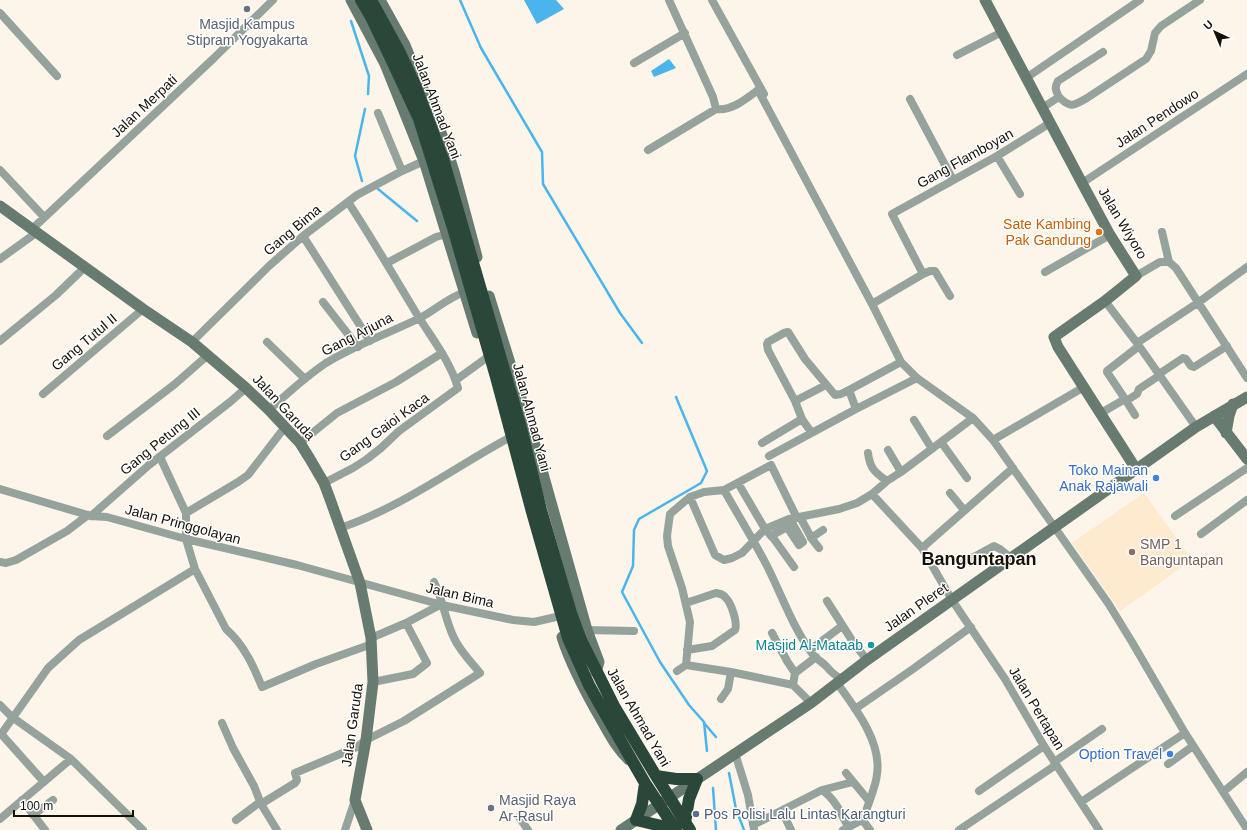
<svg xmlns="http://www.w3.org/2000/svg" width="1247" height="830" viewBox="0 0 1247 830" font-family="Arial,sans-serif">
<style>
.built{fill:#feeace}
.water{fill:#4bb5eb}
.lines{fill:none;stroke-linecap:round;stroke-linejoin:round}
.stream{stroke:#4bb5eb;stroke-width:2.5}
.street{stroke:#95a39c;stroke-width:8}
.secondary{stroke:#677b71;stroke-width:11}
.highway{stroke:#2a4839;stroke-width:12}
.worship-dot{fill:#6b7280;stroke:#fff;stroke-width:1.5}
.food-dot{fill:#e8710a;stroke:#fff;stroke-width:1.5}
.shop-dot{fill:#3f7fe0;stroke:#fff;stroke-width:1.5}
.education-dot{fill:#8d6e63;stroke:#fff;stroke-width:1.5}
.culture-dot{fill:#0f9aa8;stroke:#fff;stroke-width:1.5}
.service-dot{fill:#5c6f8a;stroke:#fff;stroke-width:1.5}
.labels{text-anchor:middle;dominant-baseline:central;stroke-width:3;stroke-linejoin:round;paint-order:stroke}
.worship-label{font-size:14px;fill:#5b616d;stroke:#fff}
.street-label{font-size:14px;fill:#161006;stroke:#fff}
.food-label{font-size:14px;fill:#c56008;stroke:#fff;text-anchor:end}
.shop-label{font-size:14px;fill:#366cbe;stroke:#fff;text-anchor:end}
.education-label{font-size:14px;fill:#785e54;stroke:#fff;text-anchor:start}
.culture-label{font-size:14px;fill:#0d838f;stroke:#fff;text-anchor:end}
.service-label{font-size:14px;fill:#4e5e75;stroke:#fff;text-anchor:start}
.district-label{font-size:18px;font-weight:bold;fill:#161006;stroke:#fff}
</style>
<rect width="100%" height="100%" fill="#fdf5ea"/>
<!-- built -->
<path class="built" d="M1144,493L1192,560L1120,611L1072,543Z"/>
<!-- water -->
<path class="water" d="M524,0H556L564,9L537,24Z
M669,59L676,68L654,77L651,71Z"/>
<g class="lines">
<!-- stream -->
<path class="stream" d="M460,0L481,48L542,152L543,184L620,313L642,343
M351,21L369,76L368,94
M362,181L355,156L365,109
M378,189L417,221
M676,397L707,471L701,483L639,519L634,530L633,566L622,592L660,662L689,705L704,722L707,751
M704,723L716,737
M729,773L736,809L744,830
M713,788L716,830"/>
<!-- street -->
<path class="street" d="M712,0L764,94
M0,13L57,76
M957,55L1002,32
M634,63L685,33
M1026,78L1140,0
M1059,97C1056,91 1054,88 1058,81L1103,52
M910,99L953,180
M1042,108L1059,97C1071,109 1074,105 1087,98L1146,59L1151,51L1155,33L1161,26L1200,0
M716,109C732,111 746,99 758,90L872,304L901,362L917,378L973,418L993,440L1108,603L1132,642L1185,733L1247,829
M378,113L402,171
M648,150L716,109L713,97L669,0
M997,156L1020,194
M0,170L44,217
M1082,183L1247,74
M31,230L214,58L273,0
M1162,232L1169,262
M303,236L370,341
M0,259L36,233
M387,263L436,237L447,234
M1045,272L1110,235
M923,274L892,214L997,156L1050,123
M1136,276L1160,262H1169L1176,268L1247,378
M1105,301L1137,343L1196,427
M323,302L358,347
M872,304L923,274L930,271H935L950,296
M0,341L56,295L85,267
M192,342L269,266L303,236L357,195L402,171L424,161
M267,342L305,379
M1137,343L1199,302L1247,267
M1159,374L1183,358L1186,359L1191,366L1194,367L1227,346
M456,380L485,359
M43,394L143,309
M1125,399L1135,415
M795,401L826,385
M1126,401L1137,394L1139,389L1160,375
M856,409L917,378
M269,410C287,394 305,377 326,363C355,345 389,333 420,318C435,310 449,297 465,292
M1101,413L1125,399L1107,372V371L1139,346
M914,420L932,449
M811,432L802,419L795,401L768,350L767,344L768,342L784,333L788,332L805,359L835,395L841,394L849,390
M107,436L175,384L208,355
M993,440L1084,387
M941,442L967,478
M300,443L337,413L396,382L442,353
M762,443L802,419
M888,450L901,472
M868,453C870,468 874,472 887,481
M769,456L856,409L849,390L901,362
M160,457L186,513V539L195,569L226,629C244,645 253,665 262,687L316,664L372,644
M324,483L353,468L367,459L381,448L399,431L458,388C450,361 433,340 418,316C395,278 373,240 348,202
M738,483L765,529L774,539L794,567
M0,489L91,516L107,517L186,539L297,565L442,605L513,620L534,622L556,617
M724,490C738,515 753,539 766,564C782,595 793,629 814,656C818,660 822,662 826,666C831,672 835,676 842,679
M950,493L964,510
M872,494L922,548L952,600L1005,679L1044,746L1099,830
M690,497L715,555L724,560L732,558L742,553L765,529L789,519L839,509L857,503L872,494L887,481L901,472L973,418
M186,513L238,482L248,475L285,427
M91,516L149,465L230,402L246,388
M1175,516L1247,468
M800,517L812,539L819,548
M797,518L771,465L724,490L704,492L690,497L684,502L670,514L667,536L668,546L682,588L690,622L686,665L731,672L793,685L811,703
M340,528C400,508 452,469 507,439
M1201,534L1247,500
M771,536L787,527L799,545L803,542L790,519
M811,538L823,530
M922,548L1013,468
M0,562L6,563L16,560L67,531L88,515
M961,564L994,546L1000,549L1011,558
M827,601L853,642L867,660
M686,603L716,593C720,594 723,594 725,597C731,602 738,623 735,630L712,646L687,650
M587,630L634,631
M772,633L787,661L795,673
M371,638L406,623L440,605
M810,650L842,626
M677,671L686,665
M373,682L413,674L427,663L406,623
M837,683C855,708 882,742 877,774C876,788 867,804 864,819V822L870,830
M793,685L795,673L816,657
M721,699L728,689L731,672
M0,705L12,717L71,759L143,830
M855,709L913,669L971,627
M222,723L233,748L254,786L261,804L277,830
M735,753L748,795L754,829
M1054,762L1102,729
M1168,764L1193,746
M846,773L869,801
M44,782L2,735V733L48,668L79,640L195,569
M822,790L853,782
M979,791L1044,746
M1223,792L1247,772
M22,800L45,830
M1081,802L1185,733
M261,804L295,783L297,780L295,773L357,747L366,740L404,721L480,673C471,662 460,651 454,638C445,620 443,599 434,582
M782,811L791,830
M33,815L53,800
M519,817L528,830
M0,819L71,759
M236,820L260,802
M753,825L822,790C835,799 841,813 848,827
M345,830L355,800
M843,830L864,819
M959,830L1056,765"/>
<!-- secondary -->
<path class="secondary" d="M351,0L385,64L424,161L477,333
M380,0L405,45L444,140L455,175L477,257
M985,0L1082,183L1110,235L1136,276L1105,301L1054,337L1058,347L1136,469
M0,206L143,309L192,342L246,388L269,410L300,443L310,459L324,483L330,499L360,583L371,638L373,682L366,740L355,800L367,830
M489,296L529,424L587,630L599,662L596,672
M1214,416L1247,459
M1226,433L1229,416L1233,404
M562,637C571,666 587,695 602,721C610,735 617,749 629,760
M621,830L811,703L867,660L1196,427L1247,397"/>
<!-- highway -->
<path class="highway" d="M361,0L371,17L392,61L419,119L453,228L496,377L532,512L568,638L589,685L599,703L645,783L676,830
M371,0L399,51L415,85L443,159L521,428L541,510L571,613L581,640L614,706L656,776L690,830
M656,776L676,779H697L689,799L685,823
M645,783L642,804L636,820L675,829"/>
</g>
<!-- markers -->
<g class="worship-dot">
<circle cx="247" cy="9" r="4"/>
<circle cx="491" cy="808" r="4"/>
</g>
<circle class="food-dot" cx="1099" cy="232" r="4"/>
<g class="shop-dot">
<circle cx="1156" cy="478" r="4"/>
<circle cx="1170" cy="754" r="4"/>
</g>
<circle class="education-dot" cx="1132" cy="552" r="4"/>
<circle class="culture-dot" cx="871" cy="645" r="4"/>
<circle class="service-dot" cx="696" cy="814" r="4"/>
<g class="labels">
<!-- worship labels -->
<g class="worship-label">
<text x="247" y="24">Masjid Kampus<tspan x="247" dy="16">Stipram Yogyakarta</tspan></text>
<text x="499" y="800" text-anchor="start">Masjid Raya<tspan x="499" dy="16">Ar-Rasul</tspan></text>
</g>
<!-- street labels -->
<g class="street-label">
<text transform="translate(144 106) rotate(-43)">Jalan Merpati</text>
<text transform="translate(437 106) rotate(69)">Jalan Ahmad Yani</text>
<text transform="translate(1157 118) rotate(-33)">Jalan Pendowo</text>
<text transform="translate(965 158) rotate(-29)">Gang Flamboyan</text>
<text transform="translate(1123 223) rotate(59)">Jalan Wiyoro</text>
<text transform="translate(292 230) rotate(-40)">Gang Bima</text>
<text transform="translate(357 334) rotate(-27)">Gang Arjuna</text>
<text transform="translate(84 342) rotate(-40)">Gang Tutul II</text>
<text transform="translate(284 407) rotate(47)">Jalan Garuda</text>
<text transform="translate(532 417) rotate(75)">Jalan Ahmad Yani</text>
<text transform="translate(384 427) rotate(-36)">Gang Gaioi Kaca</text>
<text transform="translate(160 441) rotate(-39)">Gang Petung III</text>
<text transform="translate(183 524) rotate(15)">Jalan Pringgolayan</text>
<text transform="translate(460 595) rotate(13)">Jalan Bima</text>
<text transform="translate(916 607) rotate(-35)">Jalan Pleret</text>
<text transform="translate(1037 708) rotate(59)">Jalan Pertapan</text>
<text transform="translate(639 717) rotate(60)">Jalan Ahmad Yani</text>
<text transform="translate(352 725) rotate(-82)">Jalan Garuda</text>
</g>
<!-- food labels -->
<g class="food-label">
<text x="1091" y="224">Sate Kambing<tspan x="1091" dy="16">Pak Gandung</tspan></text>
</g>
<!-- shop labels -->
<g class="shop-label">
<text x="1148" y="470">Toko Mainan<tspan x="1148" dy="16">Anak Rajawali</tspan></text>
<text x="1162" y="754">Option Travel</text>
</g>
<!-- education labels -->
<g class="education-label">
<text x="1140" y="544">SMP 1<tspan x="1140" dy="16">Banguntapan</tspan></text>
</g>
<!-- culture labels -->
<g class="culture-label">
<text x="863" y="645">Masjid Al-Mataab</text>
</g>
<!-- service labels -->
<g class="service-label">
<text x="704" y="814">Pos Polisi Lalu Lintas Karangturi</text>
</g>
<!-- district labels -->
<g class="district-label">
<text x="979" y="559">Banguntapan</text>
</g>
</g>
<!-- north arrow -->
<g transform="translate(1215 32) rotate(316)" stroke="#ffffff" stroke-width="3" paint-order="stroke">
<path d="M0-3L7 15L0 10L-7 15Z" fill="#161006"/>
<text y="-6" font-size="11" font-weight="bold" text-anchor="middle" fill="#161006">U</text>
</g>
<!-- scale -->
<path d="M14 810v6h119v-6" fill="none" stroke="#161006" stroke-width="2"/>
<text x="20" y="810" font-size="12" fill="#161006" stroke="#ffffff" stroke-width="3" paint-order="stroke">100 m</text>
</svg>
